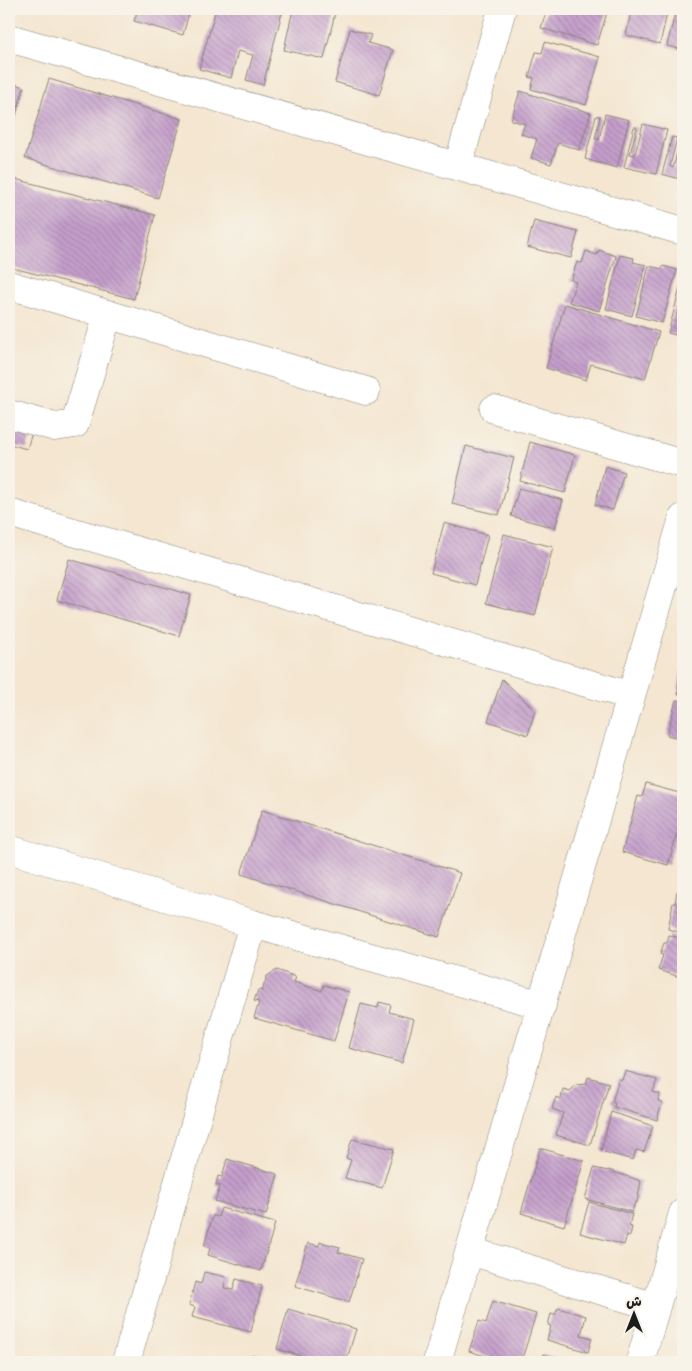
<svg xmlns="http://www.w3.org/2000/svg" width="692" height="1371" viewBox="0 0 692 1371" font-family="Kalam,'Playpen Sans Arabic',sans-serif">
<style>
.building{fill:url(#building-back-hatch)}
.lines{fill:none;stroke-linecap:round;stroke-linejoin:round}
.minor-casing{stroke:#888176;stroke-width:29}
.minor{stroke:#fff;stroke-width:28}
</style>
<defs>
<pattern id="building-back-hatch" width="6" height="6" patternUnits="userSpaceOnUse" patternTransform="scale(1.25)"><rect width="6" height="6" fill="#c59fcc"/><path d="M-1 5l2 2M0 0l6 6M5-1l2 2" fill="none" stroke="#9f81a5"/></pattern>
</defs>
<rect width="100%" height="100%" fill="#f7f3e8"/>
<filter id="ink" filterUnits="userSpaceOnUse"><feTurbulence type="fractalNoise" baseFrequency=".02" numOctaves="2"/><feDisplacementMap in="SourceGraphic" scale="10" xChannelSelector="R" yChannelSelector="G"/><feConvolveMatrix kernelMatrix="1 2 1 2 8 2 1 2 1" color-interpolation-filters="sRGB"/></filter>
<filter id="wash" filterUnits="userSpaceOnUse"><feTurbulence type="fractalNoise" baseFrequency=".0096" numOctaves="4" result="noise"/><feDisplacementMap in="SourceGraphic" scale="20" xChannelSelector="R" yChannelSelector="G"/><feGaussianBlur stdDeviation="1.12" result="paint"/><feColorMatrix in="noise" values="0 0 0 0 0 0 0 0 0 0 0 0 0 0 0 0 0 1.4 0 .05"/><feComposite in="paint" operator="in"/></filter>
<g filter="url(#wash)">
<rect width="100%" height="100%" fill="#f4e6d0"/>
<g id="blocks">
<!-- building -->
<path class="building" d="M138,9H190L183,35L134,21Z
M216,9H283L263,85L246,80L253,55L238,51L231,78L199,69Z
M293,9H336L324,59L284,50Z
M547,9H608L597,45L541,28Z
M638,9H668L660,44L626,35L631,12L637,14Z
M676,9H683V50L667,46Z
M350,29L371,35L368,43L393,50L379,95L335,82Z
M545,42L600,57L586,105L531,89L534,78L529,77L536,52L542,53Z
M49,79L182,119L158,198L25,158Z
M9,82L24,87L9,141Z
M520,91L591,113L579,150L558,143L551,164L531,158L537,139L521,134L525,124L511,120Z
M605,114L629,120L617,168L585,159L596,116H600L595,139L599,140Z
M643,124L667,130L656,174L624,167L634,127H637L630,154L635,155Z
M682,135L683,136V180L662,174L672,137L677,138L670,166L673,168Z
M15,179L155,215L134,299L9,267V203Z
M534,221L578,232L571,258L527,247Z
M599,250L616,256L599,311L569,302L576,282L571,280L577,262L582,263L586,251L597,255Z
M620,255L634,258L633,262L646,265L632,316L606,309Z
M649,266L662,269L663,266L677,270L662,323L636,316Z
M683,277V337L668,333Z
M565,304L659,332L645,379L591,364L586,380L546,368Z
M9,423L33,429L27,449L9,444Z
M530,442L575,455L565,493L520,481Z
M466,446L514,458L499,515L452,504Z
M605,466L624,472L613,510L595,505Z
M519,488L563,500L555,528L511,516Z
M444,523L488,535L475,585L431,573Z
M504,534L553,547L535,616L486,603Z
M69,559L191,595L179,636L57,600Z
M681,671H683V695L678,694Z
M502,679L535,710L528,735L488,721Z
M676,700L683,701V739L667,735Z
M646,784L683,794V813L668,865L622,852L638,796L642,797Z
M262,810L460,873L439,937L241,874Z
M677,891L683,893V933L668,929L673,903H675Z
M669,935L683,939V978L658,970L663,955L660,954L664,943H667Z
M277,970L296,977L294,982L322,991L324,985L349,992L334,1041L254,1018L259,1002L254,1001L258,990L262,991L267,976Z
M379,1002L391,1005L389,1012L414,1019L402,1063L349,1048L361,1004L378,1008Z
M625,1071L657,1080L653,1092L660,1094L658,1101L662,1102L657,1120L614,1107L615,1103L612,1102L619,1079L622,1080Z
M588,1077L609,1083L590,1145L556,1135L563,1113L552,1109L556,1097L561,1099L563,1089L570,1091L576,1085L586,1084Z
M611,1112L653,1126L644,1152L636,1150L633,1160L601,1151Z
M352,1139L394,1149L382,1188L345,1178L351,1160L346,1158Z
M540,1148L584,1161L564,1226L521,1213Z
M227,1159L278,1174L266,1215L215,1201L220,1186L216,1185L218,1176L222,1177Z
M594,1168L608,1171V1170L641,1181L637,1203L635,1202L632,1212L585,1199Z
M589,1202L632,1214L629,1226L632,1227L630,1236L627,1235L624,1245L580,1233Z
M221,1208L275,1223L261,1271L208,1255L210,1248L204,1246L213,1215L218,1217Z
M320,1242L340,1247L338,1252L362,1259L349,1302L295,1286L308,1243L319,1246Z
M204,1272L226,1277L224,1288L233,1290L236,1279L262,1286L251,1332L192,1317L195,1307L189,1305L195,1282L201,1284Z
M493,1301L536,1314L521,1362H504L469,1351L479,1321L486,1323Z
M558,1308L586,1316L581,1335L592,1338L588,1352L547,1340L551,1326L548,1325L551,1314L555,1315Z
M288,1309L356,1329L346,1362H323L277,1349Z
M543,1354L570,1362H540Z
M252,1355L275,1362H250Z"/>
</g>
</g>
<g filter="url(#ink)">
<use href="#blocks" fill-opacity="0" stroke="#888176" stroke-width="1"/>
<g class="lines">
<defs>
<path id="minor" d="M9,38L683,231
M458,166L502,9
M9,285L366,391
M494,409L683,464
M9,414L55,427L75,424L108,314
M9,513L631,696
M9,849L253,924L542,1005
M470,1251L656,1307
M126,1362L253,924
M437,1362L683,518
M640,1362L683,1213"/>
</defs>
<!-- minor casing -->
<use href="#minor" class="minor-casing"/>
<!-- minor -->
<use href="#minor" class="minor"/>
</g>
</g>
<!-- margin -->
<rect width="692" height="1371" fill="none" stroke="#f7f3e8" stroke-width="30"/>
<!-- north arrow -->
<g transform="translate(634 1314)" stroke="#f7f3e8" stroke-width="4" paint-order="stroke">
<path d="M0-4L9 19L0 12L-9 19Z" fill="#1c1c1c"/>
<text y="-8" font-size="14" font-weight="bold" text-anchor="middle" fill="#1c1c1c">ش</text>
</g>
</svg>
